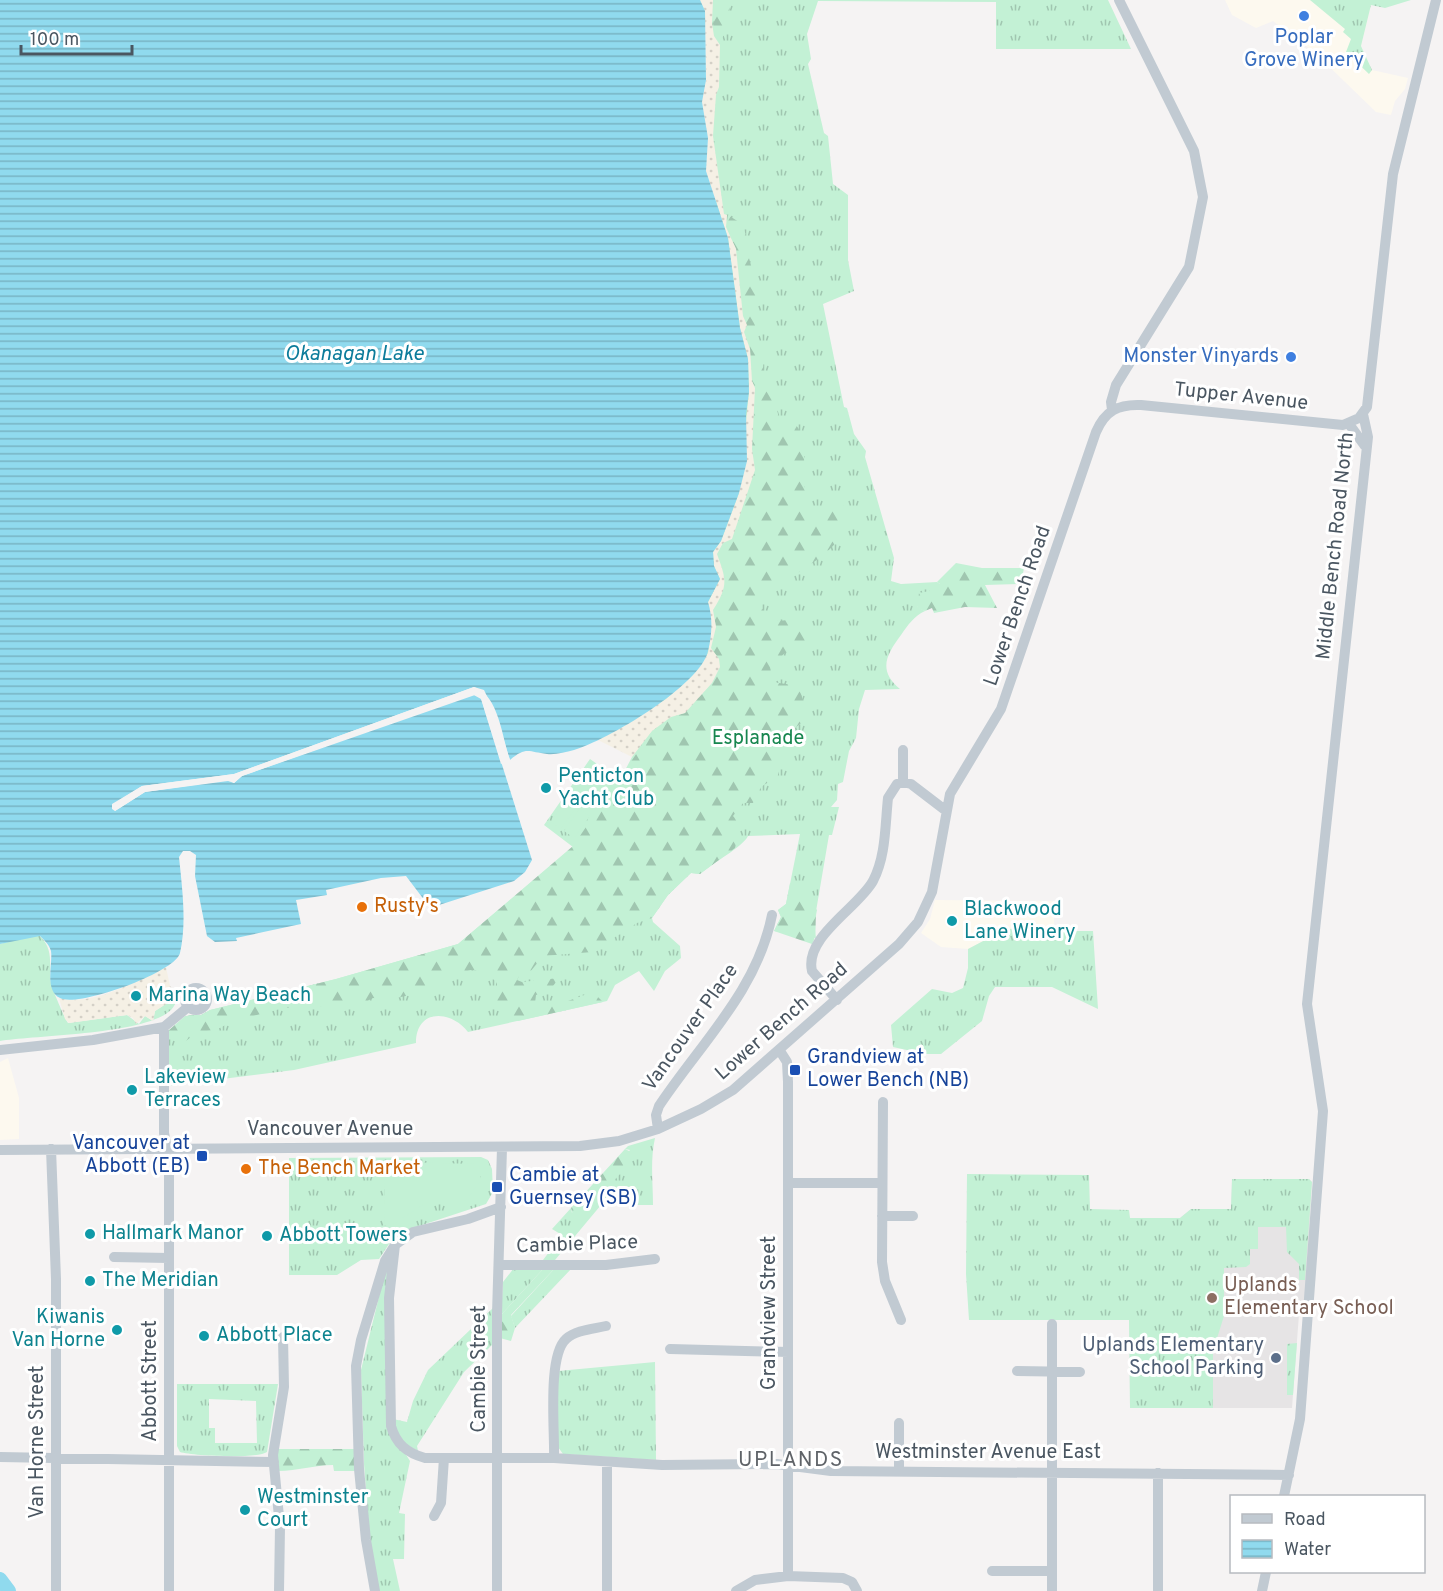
<svg xmlns="http://www.w3.org/2000/svg" width="1443" height="1591" viewBox="0 0 1443 1591" font-family="Overpass,sans-serif">
<style>
.commercial{fill:#fdf9ef}
.education{fill:#e6e4e5}
.grass{fill:url(#grass-tufts);fill-rule:evenodd}
.forest{fill:url(#forest-firs)}
.sand{fill:url(#sand-dots)}
.garden{fill:#c3f1d5}
.water{fill:url(#water-rules)}
.pier{fill:#f5f3f3}
.lines{fill:none;stroke-linecap:round;stroke-linejoin:round}
.river{stroke:#90daee;stroke-width:14}
.minor{stroke:#c1cad2;stroke-width:10}
.shop-dot{fill:#3f7fe0;stroke:#fff;stroke-width:2}
.culture-dot{fill:#0f9aa8;stroke:#fff;stroke-width:2}
.food-dot{fill:#e8710a;stroke:#fff;stroke-width:2}
.transit-dot{fill:#1a4fb4;stroke:#fff;stroke-width:2}
.education-dot{fill:#8d6e63;stroke:#fff;stroke-width:2}
.service-dot{fill:#5c6f8a;stroke:#fff;stroke-width:2}
.labels{text-anchor:middle;dominant-baseline:central;stroke-width:6;stroke-linejoin:round;paint-order:stroke}
.shop-label{font-size:20px;fill:#366cbe;stroke:#fff}
.street-label{font-size:20px;fill:#4a5661;stroke:#fff}
.park-label{font-size:20px;fill:#17864f;stroke:#fff}
.culture-label{font-size:20px;fill:#0d838f;stroke:#fff;text-anchor:start}
.food-label{font-size:20px;fill:#c56008;stroke:#fff;text-anchor:start}
.transit-label{font-size:20px;fill:#164399;stroke:#fff;text-anchor:start}
.education-label{font-size:20px;fill:#785e54;stroke:#fff;text-anchor:start}
.service-label{font-size:20px;fill:#4e5e75;stroke:#fff;text-anchor:end}
.water-label{font-size:21px;font-style:italic;fill:#0c7c9b;stroke:#fff}
.neighbourhood-label{font-size:21px;letter-spacing:1.5px;fill:#5f6368;stroke:#fff}
</style>
<defs>
<pattern id="grass-tufts" width="24" height="20" patternUnits="userSpaceOnUse" patternTransform="scale(1.5)"><rect width="24" height="20" fill="#c3f1d5"/><path d="M3 7l-1-3M5 7V3M7 7l1-3M15 17l-1-3M17 17v-4M19 17l1-3" fill="none" stroke="#a0c6b0"/></pattern>
<pattern id="forest-firs" width="22" height="20" patternUnits="userSpaceOnUse" patternTransform="scale(1.5)"><rect width="22" height="20" fill="#c3f1d5"/><path d="M5 1l3.5 6h-7zM16 11l3.5 6h-7z" fill="#a0c6b0"/></pattern>
<pattern id="sand-dots" width="8" height="8" patternUnits="userSpaceOnUse" patternTransform="scale(1.5)"><rect width="8" height="8" fill="#f5f0e5"/><path d="M2 2h.1M6 6h.1" fill="none" stroke="#d4d0c7" stroke-width="1.8" stroke-linecap="round"/></pattern>
<pattern id="water-rules" width="6" height="5" patternUnits="userSpaceOnUse" patternTransform="scale(1.5)"><rect width="6" height="5" fill="#90daee"/><path d="M0 2.5h6" fill="none" stroke="#78b4c4"/></pattern>
</defs>
<rect width="100%" height="100%" fill="#f5f3f3"/>
<!-- commercial -->
<path class="commercial" d="M1225,0H1364L1371,5L1361,46L1372,70L1408,78L1405,89L1395,101L1391,115L1376,112L1313,51L1273,21L1256,28L1232,15Z
M935,900L1054,901V929H1006L968,949L941,947L921,933L930,919Z
M8,1058L19,1098V1139L0,1140V1062Z"/>
<!-- education -->
<path class="education" d="M1232,1179H1309L1312,1182L1304,1316L1299,1314L1292,1408H1130L1129,1218H1180L1191,1209H1231Z"/>
<!-- grass -->
<path class="grass" d="M700,0H1108L1131,49H996V2L818,1L807,34L811,59L808,64L824,133L828,136L833,184L848,195V260L854,291L823,304L844,407L847,408L854,434L866,451L865,457L894,558L891,581L901,584L937,582L940,584L941,589L917,607L925,611C914,616 908,625 901,635C887,654 877,670 900,689L865,690L859,709L856,738L849,751L843,782L838,784L837,800L831,807H839L832,835H829L814,923L816,938L774,931L781,917L778,910L786,904L800,834L748,836C744,846 711,864 700,874L691,873L668,895L652,918L653,922L680,946L681,958L665,971L654,991L639,971L615,985L607,1001L468,1032C450,1009 416,1009 416,1043L294,1070L167,1086L168,1031L189,1015H201L210,1010L336,979L458,944L573,847L544,825L590,759L620,780L632,757L716,199L705,11Z
M1310,0H1411L1385,8L1371,5L1361,46L1372,70L1369,74L1346,52L1351,39L1343,32L1345,29Z
M1049,927L1055,931H1093L1098,1009L1052,987H995L989,996L982,1021L941,1054H925L893,1047L891,1025L932,989L952,993L963,988L968,968V949L1006,929Z
M34,935L40,936C55,951 48,965 51,984C52,988 65,1019 68,1023L127,1015L139,1024L145,1016L153,1021L155,1011L173,999L177,993C177,997 177,1002 174,1006C157,1035 34,1035 0,1041V944Z
M655,1138C650,1161 653,1181 653,1205H601L555,1260H543L562,1235L552,1229L571,1208L572,1213L630,1150L625,1149L628,1146Z
M481,1157L488,1160L492,1169L493,1192L486,1204L404,1231L389,1244L379,1259L361,1260L337,1275H289V1158Z
M967,1174L1089,1175L1090,1209L1129,1210L1130,1218H1180L1191,1209H1231L1232,1179H1309L1312,1182L1305,1280H1299V1264L1287,1252L1286,1227H1258V1249H1250V1264L1246,1267L1224,1268V1316L1213,1351V1408H1130L1129,1320H969L966,1274Z
M388,1260V1426L410,1461L399,1513L405,1514L404,1559H393L400,1591H379L371,1554L364,1464L361,1370Z
M514,1268H544L501,1315L503,1282Z
M555,1268H572L515,1328L511,1316Z
M493,1308L492,1345L464,1372L417,1446L418,1451L400,1441L393,1419L407,1422L413,1401L428,1370Z
M1297,1343L1293,1395H1287V1344Z
M655,1362L656,1460L563,1454L558,1447V1371Z
M177,1384H278L267,1452C257,1459 193,1456 180,1452L177,1446ZM209,1399L256,1401L257,1443H215V1428H209Z"/>
<!-- forest -->
<path class="forest" d="M713,0H730L729,19L720,45C710,29 715,17 713,0Z
M728,215L742,224L747,238V251L759,294L751,311L762,350L765,389L775,402L779,418L789,419C792,422 798,426 799,430C810,452 798,490 811,510L825,511L836,496L852,516C842,550 800,571 772,589L771,600L759,602C768,624 782,624 800,615L801,624L812,641L808,650H789L770,665L772,682L800,686L806,719C779,741 779,741 778,776L761,787L753,803H743L733,816C742,827 738,835 735,848L700,874L691,873L668,895L652,918L637,923L592,952L543,956L530,972L519,976L517,980L522,982L559,978L550,990L536,995L535,1003L568,1001L587,994L597,996L603,1002L518,1021L497,1010V983L487,972L471,970L449,976L428,991L392,999L373,998L359,1005L283,1008L231,1022L216,1030L197,1032L181,1045L168,1031L185,1016L201,1015L210,1010L336,979L458,944L573,846L652,731L671,717L685,713L719,659L711,648V642L716,627L713,610L724,592V567L717,554L723,543L732,538L755,470L752,449L755,388L752,381L750,349L744,332L736,249L726,227Z
M956,563L982,568H1024L1021,584L985,585L997,608L965,607L934,613L932,608L925,611L917,608L919,593L940,589V584L937,582Z
M790,883L817,910C814,921 818,935 812,944L774,931L781,917L778,910L786,904Z
M625,1149L633,1153L634,1158L580,1219L574,1218L571,1208Z
M544,1268H555L511,1315L515,1328L511,1341L500,1338L501,1315Z
M278,1449H355V1471H334L333,1465C314,1465 298,1471 278,1471Z"/>
<!-- sand -->
<path class="sand" d="M700,0H713L712,23L714,36L720,45L719,87L716,95L713,136L724,214L727,215L726,227L736,249L743,316L747,325L744,332L750,349L752,381L755,388L752,449L755,470L732,539L723,543L717,554C726,579 729,585 713,610L716,627L711,648L719,659L720,667L712,683L685,713L671,717L652,731L632,757L598,740L666,699L702,663L708,653L711,630L708,602L720,579L714,566L713,552L721,541L739,493L749,392L748,359L740,328L728,238L706,171L708,138L702,102L706,80L705,11Z
M166,967L170,986L177,993L171,1001L155,1011L153,1021L145,1016L136,1024L133,1018L127,1015L69,1023L65,1019L59,998C94,1007 135,981 166,967Z"/>
<!-- garden -->
<path class="garden" d="M589,767L599,774L584,796L574,789Z
M603,776L613,783L598,805L587,798Z
M566,800L576,807L561,829L551,822Z
M579,809L590,816L574,838L564,831Z
M397,1162L479,1164L481,1181L464,1202H427L389,1227L384,1225L385,1179Z"/>
<!-- water -->
<path class="water" d="M0,0H700L705,11L706,80L702,102L708,138L706,171L728,238L740,328L748,359L749,392L746,414L747,461L739,493L721,541L713,552L714,566L720,579L708,602C713,618 712,635 708,651C701,685 606,741 574,750C565,752 556,755 547,754C529,752 526,746 510,760C502,738 499,695 474,687L234,774L142,786L112,805L115,811L145,792L229,780L234,783L242,776L475,695L481,698L532,860L525,872L514,881L439,905L425,901L406,876L381,878L326,890L327,895L296,900L301,924L236,938L237,941L215,942L207,936L195,876L196,855L190,851H183L179,857C182,887 187,923 180,953C176,972 78,1008 60,998C44,990 53,964 51,951C49,944 44,940 40,936L0,944Z"/>
<!-- pier -->
<path class="pier" d="M474,687L484,690L496,715L510,760L507,762L487,700L478,690H475L470,692H476L483,697L503,763L501,764L481,699L472,694L242,776L234,783L228,781L145,792L115,811L112,809V804L142,786L234,774Z"/>
<g class="lines">
<!-- river -->
<path class="river" d="M0,1579L9,1591"/>
<!-- minor -->
<path class="minor" d="M1112,410L1111,402L1116,385L1189,267L1203,197L1194,151L1119,0
M1349,424L1365,446
M903,750V782
M185 999a11 11 0 1 1 22 0a11 11 0 1 1-22 0Z
M837,1000L812,971C804,937 858,908 873,881C886,856 885,826 888,798L897,784L903,782L911,784L945,810
M164,1027V1133L169,1161V1591
M0,1050L93,1040L164,1027L188,1007
M780,1051L787,1062L788,1082V1576
M883,1102L882,1262L885,1281L901,1320
M658,1129L656,1115L659,1106C700,1044 757,991 772,915
M51,1149L56,1279V1591
M0,1150L580,1146L619,1141L658,1129L701,1109L733,1090L899,944L918,922L932,892L950,794L1001,709L1096,432C1105,411 1118,404 1141,405L1343,425L1359,418L1367,407L1393,174L1436,0
M789,1183H882
M882,1216H913
M395,1245L389,1298L391,1426C396,1444 407,1453 425,1458H554L662,1465L777,1464L831,1471L1289,1475
M114,1257L169,1258
M500,1265H606L655,1259
M1052,1324V1591
M670,1349L788,1352
M1017,1371L1080,1372
M0,1457L274,1462
M554,1458C555,1432 547,1356 566,1339C576,1330 593,1329 606,1326
M899,1471V1423
M1284,1496L1300,1419L1323,1111L1307,1004L1368,437L1363,414
M434,1516L441,1503L444,1458
M992,1571H1052
M279,1591L280,1527L273,1455L284,1387L283,1337
M375,1591L366,1540L359,1469L356,1366L361,1340L385,1261L395,1245L413,1232L468,1219L501,1207
M497,1591V1314L502,1148
M607,1591V1462
M736,1591L755,1580L788,1576L843,1578L852,1582L857,1591
M1158,1591V1473
M1262,1591L1266,1572"/>
</g>
<!-- markers -->
<g class="shop-dot">
<circle cx="1304" cy="16" r="6"/>
<circle cx="1291" cy="357" r="6"/>
</g>
<g class="culture-dot">
<circle cx="546" cy="788" r="6"/>
<circle cx="952" cy="921" r="6"/>
<circle cx="136" cy="996" r="6"/>
<circle cx="132" cy="1090" r="6"/>
<circle cx="90" cy="1234" r="6"/>
<circle cx="267" cy="1236" r="6"/>
<circle cx="90" cy="1281" r="6"/>
<circle cx="117" cy="1330" r="6"/>
<circle cx="204" cy="1336" r="6"/>
<circle cx="245" cy="1510" r="6"/>
</g>
<g class="food-dot">
<circle cx="362" cy="907" r="6"/>
<circle cx="246" cy="1169" r="6"/>
</g>
<g class="transit-dot">
<rect x="789" y="1064" width="12" height="12" rx="3"/>
<rect x="196" y="1150" width="12" height="12" rx="3"/>
<rect x="491" y="1181" width="12" height="12" rx="3"/>
</g>
<circle class="education-dot" cx="1212" cy="1298" r="6"/>
<circle class="service-dot" cx="1276" cy="1358" r="6"/>
<g class="labels">
<!-- shop labels -->
<g class="shop-label">
<text x="1304" y="38">Poplar<tspan x="1304" dy="23">Grove Winery</tspan></text>
<text x="1279" y="357" text-anchor="end">Monster Vinyards</text>
</g>
<!-- street labels -->
<g class="street-label">
<text transform="translate(1241 397) rotate(6)">Tupper Avenue</text>
<text transform="translate(1336 546) rotate(-84)">Middle Bench Road North</text>
<text transform="translate(1018 606) rotate(-71)">Lower Bench Road</text>
<text transform="translate(782 1022) rotate(-41)">Lower Bench Road</text>
<text transform="translate(691 1028) rotate(-55)">Vancouver Place</text>
<text x="330" y="1130">Vancouver Avenue</text>
<text transform="translate(577 1245) rotate(-2)">Cambie Place</text>
<text transform="translate(770 1313) rotate(-90)">Grandview Street</text>
<text transform="translate(480 1369) rotate(-90)">Cambie Street</text>
<text transform="translate(151 1381) rotate(-90)">Abbott Street</text>
<text transform="translate(38 1442) rotate(-90)">Van Horne Street</text>
<text x="988" y="1453">Westminster Avenue East</text>
</g>
<!-- park labels -->
<g class="park-label">
<text x="758" y="739">Esplanade</text>
</g>
<!-- culture labels -->
<g class="culture-label">
<text x="558" y="777">Penticton<tspan x="558" dy="23">Yacht Club</tspan></text>
<text x="964" y="910">Blackwood<tspan x="964" dy="23">Lane Winery</tspan></text>
<text x="148" y="996">Marina Way Beach</text>
<text x="144" y="1078">Lakeview<tspan x="144" dy="23">Terraces</tspan></text>
<text x="102" y="1234">Hallmark Manor</text>
<text x="279" y="1236">Abbott Towers</text>
<text x="102" y="1281">The Meridian</text>
<text x="105" y="1318" text-anchor="end">Kiwanis<tspan x="105" dy="23">Van Horne</tspan></text>
<text x="216" y="1336">Abbott Place</text>
<text x="257" y="1498">Westminster<tspan x="257" dy="23">Court</tspan></text>
</g>
<!-- food labels -->
<g class="food-label">
<text x="374" y="907">Rusty's</text>
<text x="258" y="1169">The Bench Market</text>
</g>
<!-- transit labels -->
<g class="transit-label">
<text x="807" y="1058">Grandview at<tspan x="807" dy="23">Lower Bench (NB)</tspan></text>
<text x="190" y="1144" text-anchor="end">Vancouver at<tspan x="190" dy="23">Abbott (EB)</tspan></text>
<text x="509" y="1176">Cambie at<tspan x="509" dy="23">Guernsey (SB)</tspan></text>
</g>
<!-- education labels -->
<g class="education-label">
<text x="1224" y="1286">Uplands<tspan x="1224" dy="23">Elementary School</tspan></text>
</g>
<!-- service labels -->
<g class="service-label">
<text x="1264" y="1346">Uplands Elementary<tspan x="1264" dy="23">School Parking</tspan></text>
</g>
<!-- water labels -->
<g class="water-label">
<text x="354" y="354">Okanagan Lake</text>
</g>
<!-- neighbourhood labels -->
<g class="neighbourhood-label">
<text x="791" y="1460">UPLANDS</text>
</g>
</g>
<!-- legend -->
<rect x="1230" y="1495" width="195" height="78" fill="#ffffff" stroke="#b7bbc0" stroke-width="1.5"/>
<rect x="1242" y="1514" width="30" height="9" fill="#c1cad2" stroke="#b7bbc0" stroke-width="1.5"/>
<text x="1284" y="1525" font-size="18" fill="#4a5661">Road</text>
<rect x="1242" y="1540" width="30" height="18" fill="url(#water-rules)" stroke="#b7bbc0" stroke-width="1.5"/>
<text x="1284" y="1555" font-size="18" fill="#4a5661">Water</text>
<!-- scale -->
<path d="M21 45v9h111v-9" fill="none" stroke="#4a5661" stroke-width="3"/>
<text x="30" y="45" font-size="18" fill="#4a5661" stroke="#ffffff" stroke-width="4.5" paint-order="stroke">100 m</text>
</svg>
